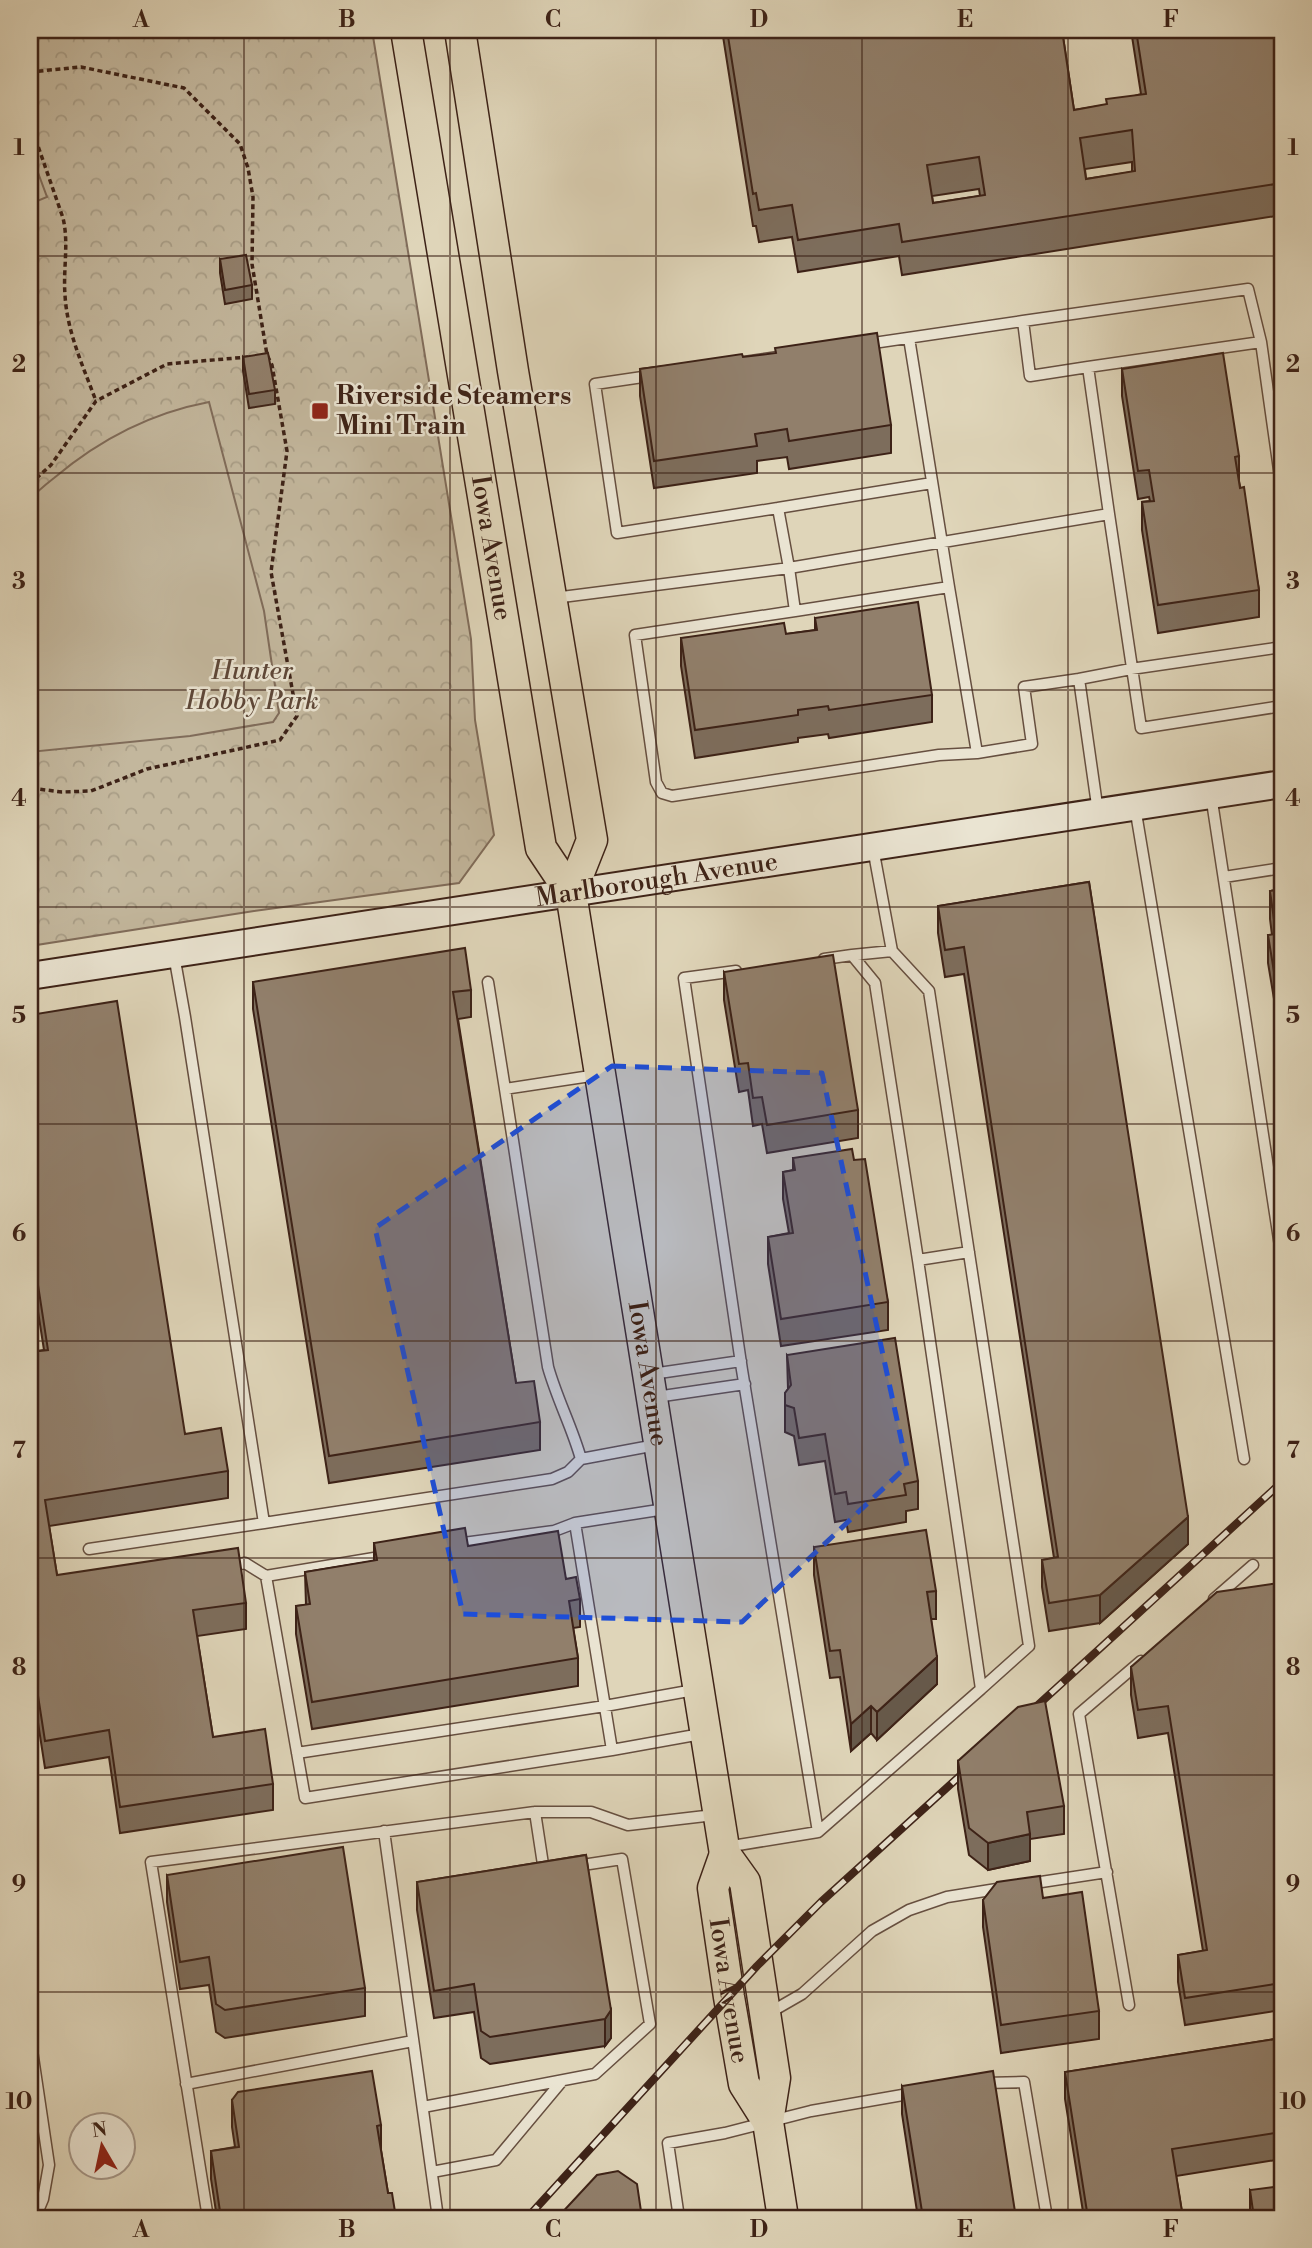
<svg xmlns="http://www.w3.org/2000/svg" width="1312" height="2248" viewBox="0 0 1312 2248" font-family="'Libre Bodoni',serif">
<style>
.park{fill:url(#park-crowns);stroke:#806c5a;stroke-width:2}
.garden{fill:#c3b79d;stroke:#806c5a;stroke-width:2}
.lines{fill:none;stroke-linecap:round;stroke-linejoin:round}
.lane-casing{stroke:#664f40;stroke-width:13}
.secondary-casing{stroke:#3d2217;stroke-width:30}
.primary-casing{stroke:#3d2217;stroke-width:33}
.path{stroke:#3d2217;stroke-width:3.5;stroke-dasharray:5 3.5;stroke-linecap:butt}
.lane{stroke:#eae4d2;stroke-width:10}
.secondary{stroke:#eae4d2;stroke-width:26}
.primary{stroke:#dfd5b9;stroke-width:30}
.rail-casing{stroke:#3d2217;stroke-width:8}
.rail{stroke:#eae4d2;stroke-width:5;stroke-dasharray:16;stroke-linecap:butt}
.wall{fill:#7d6d5c;stroke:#3d2217;stroke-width:2;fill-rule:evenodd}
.shaded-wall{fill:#66594b;stroke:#3d2217;stroke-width:2}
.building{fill:#917f6b;stroke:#3d2217;stroke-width:2;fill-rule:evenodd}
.marked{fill:#1d4ed8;fill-opacity:0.2;stroke:#1d4ed8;stroke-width:5;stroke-dasharray:14 9;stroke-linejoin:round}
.grid{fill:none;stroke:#3d2217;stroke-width:2;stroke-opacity:0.55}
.poi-dot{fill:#8f2418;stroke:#eae4d2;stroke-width:2.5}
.labels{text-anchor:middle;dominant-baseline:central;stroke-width:5;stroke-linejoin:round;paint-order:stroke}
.poi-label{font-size:26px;font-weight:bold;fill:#3d2217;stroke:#eae4d2;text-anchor:start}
.street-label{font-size:26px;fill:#3d2217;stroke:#eae4d2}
.park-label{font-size:26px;font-style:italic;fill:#5e4738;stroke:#eae4d2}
.neatline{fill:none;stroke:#3d2217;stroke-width:2.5}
.grid-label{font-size:23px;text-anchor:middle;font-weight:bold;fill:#3d2217}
</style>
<defs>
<pattern id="park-crowns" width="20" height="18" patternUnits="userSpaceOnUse" patternTransform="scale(1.75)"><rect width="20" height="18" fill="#c3b79d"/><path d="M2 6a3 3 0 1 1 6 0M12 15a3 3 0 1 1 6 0" fill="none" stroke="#a89d86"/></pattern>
</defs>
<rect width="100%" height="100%" fill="#dfd5b9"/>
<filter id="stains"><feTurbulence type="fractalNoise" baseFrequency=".00286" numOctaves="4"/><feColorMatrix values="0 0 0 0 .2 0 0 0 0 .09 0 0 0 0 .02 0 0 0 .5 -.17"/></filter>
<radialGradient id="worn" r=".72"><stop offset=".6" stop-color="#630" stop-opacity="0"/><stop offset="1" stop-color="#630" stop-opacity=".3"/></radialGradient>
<!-- park -->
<path class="park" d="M30,30H372L471,639L475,720L494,835L459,883L254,911L30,946Z"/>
<!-- garden -->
<path class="garden" d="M30,151L47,197L30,204Z
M209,402L264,611L279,713L273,722L190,736L30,752V500C36,492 45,485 54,478C99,440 151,413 209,402Z"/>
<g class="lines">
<defs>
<path id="lane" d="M1023,321L1030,376L1088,367L1109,514L789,568L778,508L617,533L595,384Z
M1023,321L1248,289L1261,342
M909,338L949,587
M1088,367L1261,342L1282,491
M778,508L932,483
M1109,514L1141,728L1282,706
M554,598L789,568L795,611L949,587L977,753L1032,744L1024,687L1079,679L1098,812
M795,611L635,635L656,782L662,793L672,796L939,755L977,753
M1079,679L1131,669L1282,647
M1211,795L1282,1259
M1135,807L1244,1459
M1224,877L1282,868
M174,955L185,1017L264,1523L552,1479L568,1472L581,1459L656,1445
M852,955L892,951
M824,959L852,955L875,983L918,1260L981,1689L1029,1646L929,991L892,951L873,848
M488,982L505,1089
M918,1260L969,1252
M652,1374L741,1361
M656,1397L745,1384
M581,1459C572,1427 557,1399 548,1367L505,1089L597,1075
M456,1544L554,1531L575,1523L665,1509
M89,1549L264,1523
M229,1566L245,1563L266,1576L386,1556
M266,1576L305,1798L612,1750L575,1523
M1214,1599L1253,1565
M612,1750L701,1734
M297,1753L605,1706L694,1690
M535,1812L544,1871H547
M384,1831L438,2218
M818,1832L981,1689
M726,1847L818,1832L742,1370L684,978L736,971
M1028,1884L1107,1872
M1129,2005L1079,1714L1141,1661
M769,2013L802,1994L872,1931L909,1910L947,1897L1003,1888
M30,2037L49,2165L43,2199L35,2218
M984,2083L1024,2082L1047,2218
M186,2084L413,2041
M423,2107L595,2074L650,2024L622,1859L576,1866
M432,2172L496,2160L562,2081
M208,2218L151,1862L535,1812H591L628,1825L714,1815
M679,2218L668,2143L725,2133L811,2111L914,2093"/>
<g id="secondary">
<path id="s1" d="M30,976L1282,784"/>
</g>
<g id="primary">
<path id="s2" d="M406,30L541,848L571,893L725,1854L745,1882L775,2078L768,2122L783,2218"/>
<path d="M460,30L513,371L592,840L571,893"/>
<path id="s3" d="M725,1854L713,1888L729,1997L744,2084L768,2122"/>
</g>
</defs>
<!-- lane casing -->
<use href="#lane" class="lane-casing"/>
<!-- secondary casing -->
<use href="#secondary" class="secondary-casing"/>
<!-- primary casing -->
<use href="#primary" class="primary-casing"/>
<!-- path -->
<path class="path" d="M30,72L81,67L184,88L240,144L248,168L253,197L252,264L267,355L272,365L287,451L271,572L297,716L280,740L147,769L91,791L62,792L30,788
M30,123L63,218C69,243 63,269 65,295C67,332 83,366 96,401
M30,484L51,465L96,401L167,364L248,357"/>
<!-- lane -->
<use href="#lane" class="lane"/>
<!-- secondary -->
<use href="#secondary" class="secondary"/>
<!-- primary -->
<use href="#primary" class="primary"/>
<defs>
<path id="rail" d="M1027,1715L1282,1482
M527,2218L757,1966L821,1902L973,1764"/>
</defs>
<!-- rail casing -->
<use href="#rail" class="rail-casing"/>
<!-- rail -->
<use href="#rail" class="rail"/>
</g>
<!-- wall -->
<path class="wall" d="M722,30H1062L1074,110L1106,105L1141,94L1131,30H1282V215L902,275L899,256L798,272L792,237L759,242L756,226H753ZM1132,162V172L1086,179L1085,169ZM979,189L980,196L933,203L932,196Z
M220,259L252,285V299L225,304L220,273Z
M243,357L275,390V404L249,408L243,371Z
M743,357L891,425V453L789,469L787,457L757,461V473L654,488L640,396V369Z
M1122,369L1239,456V481L1259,590V617L1158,633L1142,530V502L1150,501L1149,497L1138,499L1122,396Z
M815,618L932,695V722L829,738L828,734L798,738V742L695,758L681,666V638L786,634L815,630Z
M1089,882L1188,1544L1100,1623L1049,1631L1042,1587V1560L1054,1558L964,974L945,977L938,933V906Z
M1282,889V998L1274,999L1268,963V935H1272L1270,919V891Z
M724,972L858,1110V1138L767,1153L762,1124L753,1126L748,1090L739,1092L724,1000Z
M253,982L471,990V1017L458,1019L516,1383L540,1422V1450L329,1483L253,1009Z
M30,1015L185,1434L228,1471V1498L49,1526L57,1575L246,1603V1629L197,1636L213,1737L273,1784V1810L120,1833L109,1757L45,1768L30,1671V1352L44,1350L30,1260Z
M793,1158L854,1160L888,1302V1330L781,1346L768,1264V1237L789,1233L783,1199V1172L793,1170Z
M787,1355L918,1481V1509L906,1511V1522L848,1532L846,1520L835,1522L825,1461L799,1465L794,1436L785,1432V1393L788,1389Z
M374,1543L468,1546L566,1579L580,1599V1627L573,1628L578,1658V1686L312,1729L296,1634V1606L306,1605L305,1572L374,1561Z
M814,1547L936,1591V1619H931L937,1684L877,1740L871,1733L851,1751L840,1677L830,1678L814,1575Z
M1282,1604V2010L1185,2025L1178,1982V1955L1203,1951L1168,1733L1138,1738L1131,1695V1667Z
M958,1761L1064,1806V1834L1030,1839V1861L988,1870L969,1855L958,1789Z
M586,1855L611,2038L605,2046L490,2064L481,2058L474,2012L434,2018L417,1910V1882Z
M167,1875L365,1988V2016L225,2038L216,2032L209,1985L180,1989L167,1902Z
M1043,1898L1099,2011V2039L1001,2053L983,1927V1900Z
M1282,2038V2159L1176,2176L1183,2218H1084L1065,2099V2072Z
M902,2086L1016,2218H918L902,2114Z
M232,2100L381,2125V2150L388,2193L396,2218H217L211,2179V2151L235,2147L232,2127Z
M1250,2190L1282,2218H1250Z"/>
<!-- shaded-wall -->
<path class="shaded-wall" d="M1188,1517V1544L1100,1623V1595Z
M937,1657V1684L877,1740V1712Z
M871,1706V1733L851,1751V1724Z
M1030,1834V1861L988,1870V1843Z
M611,2010V2038L605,2046V2019Z"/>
<!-- building -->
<path class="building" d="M727,30H1062L1074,110L1107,104L1106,99L1146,94L1136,30H1282V183L902,242L899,224L798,240L792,205L759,210L756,193L753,194ZM1132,130L1135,171L1086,179L1080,138ZM979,157L985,195L933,203L927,165Z
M246,255L252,285L225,290L220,259Z
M877,333L891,425L789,441L787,429L755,434L757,446L654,461L640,369L742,354L743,357L776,353L775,348Z
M268,353L275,390L249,394L243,357Z
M1223,353L1239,456L1235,457L1240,488L1244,487L1259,590L1158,605L1142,502L1154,501L1149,470L1138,471L1122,369Z
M918,602L932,695L829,710L828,706L798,710V715L695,730L681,638L784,623L786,634L817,630L815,618Z
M1089,882L1188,1517L1100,1595L1049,1603L1042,1560L1058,1557L964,947L945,950L938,906Z
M1282,889V971L1274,972L1268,935L1276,934L1270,891Z
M465,948L471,990L453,992L516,1383L534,1381L540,1422L329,1456L253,982Z
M833,955L858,1110L767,1125L762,1097L753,1098L748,1063L739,1064L724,972Z
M117,1001L185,1434L221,1428L228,1471L45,1500L57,1575L238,1548L246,1603L193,1610L213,1737L265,1729L273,1784L120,1807L109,1730L45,1741L30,1644V1352L48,1350L30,1233V1015Z
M852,1149L854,1160L865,1159L888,1302L781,1319L768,1237L793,1233L783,1172L795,1170L793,1158Z
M895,1338L918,1481L904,1484L906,1495L848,1504L846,1492L835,1494L825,1434L799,1438L794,1408L785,1405V1393L791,1385L787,1355Z
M465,1528L468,1546L558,1531L566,1579L576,1577L580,1599L569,1601L578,1658L312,1702L296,1606L310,1604L305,1572L377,1560L374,1543Z
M926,1530L936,1591L927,1592L937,1657L877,1712L871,1706L851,1724L840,1650L830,1651L814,1547Z
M1279,1583L1282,1604V1983L1185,1998L1178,1955L1207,1950L1168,1706L1138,1710L1131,1667L1217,1592Z
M1045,1701L1064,1806L1027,1812L1030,1834L988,1843L969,1828L958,1761L1018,1707Z
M343,1847L365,1988L225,2010L216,2004L209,1957L180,1962L167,1875Z
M586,1855L611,2010L605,2019L490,2037L481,2031L474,1984L434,1991L417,1882Z
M1040,1876L1043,1898L1082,1892L1099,2011L1001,2025L983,1900L997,1882Z
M1282,2038V2132L1172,2149L1183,2218H1088L1065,2072Z
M372,2071L381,2125L377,2126L388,2193H392L396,2218H221L211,2151L239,2147L232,2100L238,2092Z
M993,2071L1016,2218H923L902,2086Z
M618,2171L637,2184L642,2218H557L597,2175Z
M1282,2186V2218H1254L1250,2190Z"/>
<!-- marked area -->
<path class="marked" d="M612,1066L822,1073L907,1466L742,1622L463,1614L375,1228Z"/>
<!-- grid -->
<path class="grid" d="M244,30V2218M450,30V2218M656,30V2218M862,30V2218M1068,30V2218M30,256H1282M30,473H1282M30,690H1282M30,907H1282M30,1124H1282M30,1341H1282M30,1558H1282M30,1775H1282M30,1992H1282"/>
<!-- markers -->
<rect class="poi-dot" x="311" y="402" width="18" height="18" rx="3.5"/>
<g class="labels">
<!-- poi labels -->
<g class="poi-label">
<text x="336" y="396">Riverside Steamers<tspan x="336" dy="30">Mini Train</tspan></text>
</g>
<!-- street labels -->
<g class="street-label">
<text stroke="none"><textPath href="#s2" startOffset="525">Iowa Avenue</textPath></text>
<text stroke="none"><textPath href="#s1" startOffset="634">Marlborough Avenue</textPath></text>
<text stroke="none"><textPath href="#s2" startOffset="1370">Iowa Avenue</textPath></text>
<text stroke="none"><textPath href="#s3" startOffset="140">Iowa Avenue</textPath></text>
</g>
<!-- park labels -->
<g class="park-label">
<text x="252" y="671">Hunter<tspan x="252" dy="30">Hobby Park</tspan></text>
</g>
</g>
<!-- margin -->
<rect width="1312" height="2248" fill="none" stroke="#dfd5b9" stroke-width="77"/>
<!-- north arrow -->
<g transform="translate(102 2146) rotate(351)"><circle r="33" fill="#eae4d2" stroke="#a59687" stroke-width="2"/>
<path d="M0-5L12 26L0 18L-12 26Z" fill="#8f2418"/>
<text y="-10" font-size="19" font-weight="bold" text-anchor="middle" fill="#3d2217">N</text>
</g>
<rect x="38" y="38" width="1236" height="2172" class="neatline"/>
<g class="grid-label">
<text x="141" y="27">A</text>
<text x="347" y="27">B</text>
<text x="553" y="27">C</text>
<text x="759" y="27">D</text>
<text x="965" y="27">E</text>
<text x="1171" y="27">F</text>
<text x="19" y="155">1</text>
<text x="1293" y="155">1</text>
<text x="19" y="372">2</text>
<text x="1293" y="372">2</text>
<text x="19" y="589">3</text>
<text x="1293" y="589">3</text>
<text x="19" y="806">4</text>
<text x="1293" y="806">4</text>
<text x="19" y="1023">5</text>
<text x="1293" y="1023">5</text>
<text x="19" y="1241">6</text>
<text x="1293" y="1241">6</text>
<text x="19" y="1458">7</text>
<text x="1293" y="1458">7</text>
<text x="19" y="1675">8</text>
<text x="1293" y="1675">8</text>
<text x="19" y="1892">9</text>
<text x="1293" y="1892">9</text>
<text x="19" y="2109">10</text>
<text x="1293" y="2109">10</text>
<text x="141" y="2237">A</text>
<text x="347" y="2237">B</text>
<text x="553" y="2237">C</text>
<text x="759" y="2237">D</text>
<text x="965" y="2237">E</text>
<text x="1171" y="2237">F</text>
</g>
<rect width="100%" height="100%" filter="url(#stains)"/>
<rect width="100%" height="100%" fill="url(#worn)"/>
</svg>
